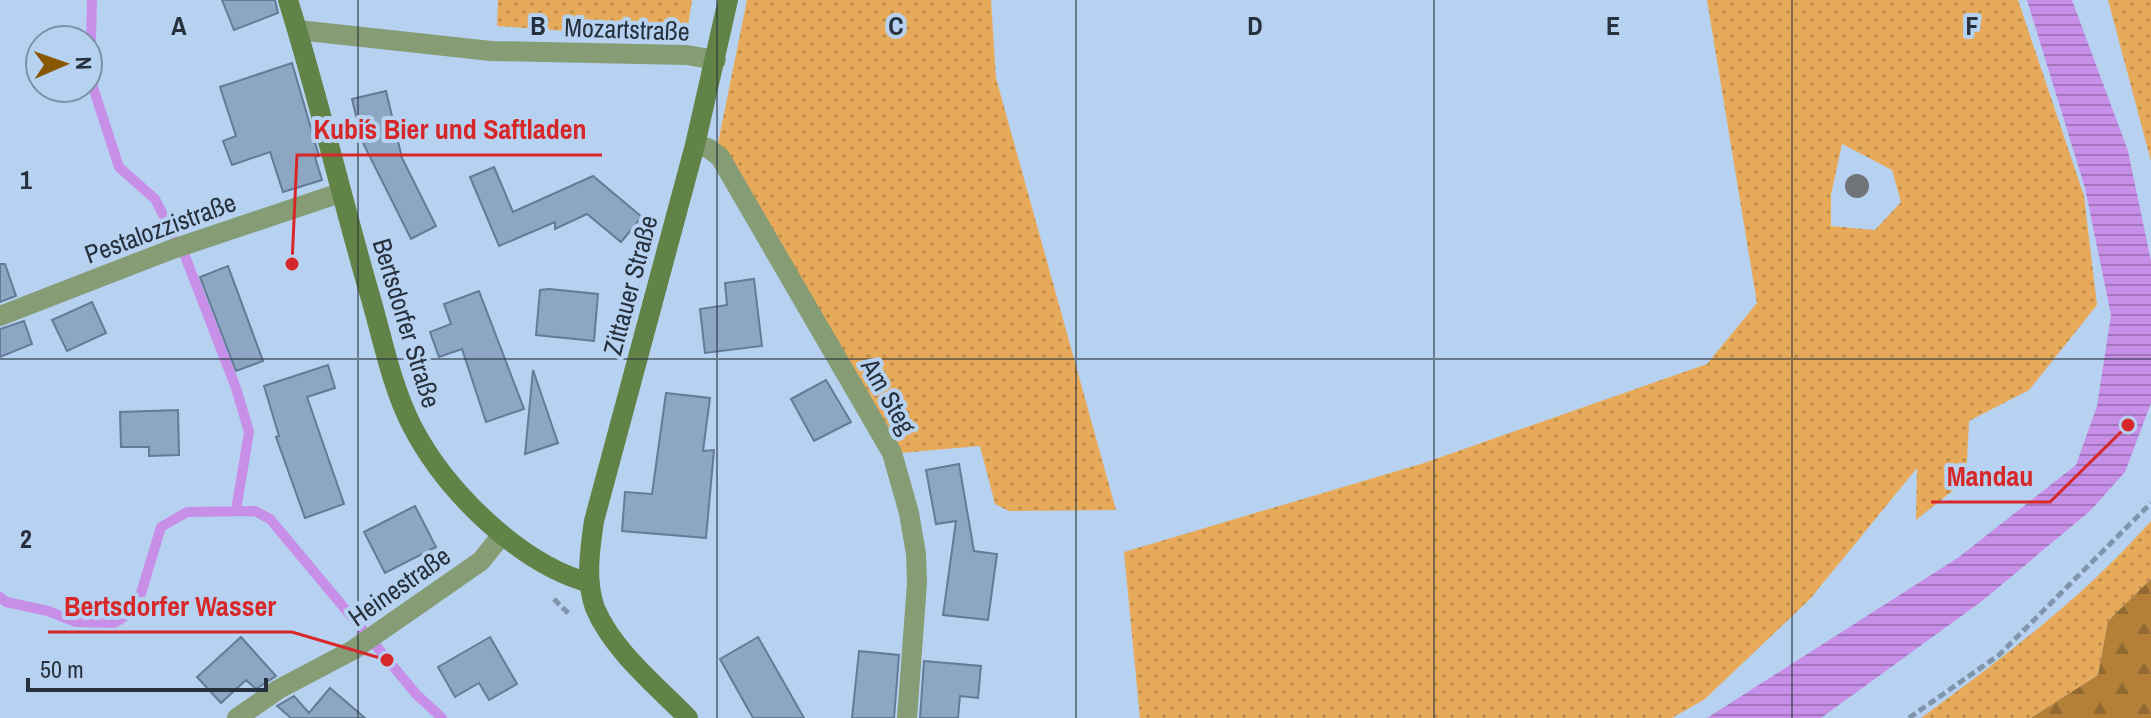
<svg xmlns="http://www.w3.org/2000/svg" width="2151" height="718" viewBox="0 0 2151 718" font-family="'Archivo Narrow',sans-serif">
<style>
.grass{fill:url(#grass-dots);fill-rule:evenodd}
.forest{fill:url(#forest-firs)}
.water{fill:url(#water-rules)}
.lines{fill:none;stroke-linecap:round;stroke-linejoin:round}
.stream{stroke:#c78fe8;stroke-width:10}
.building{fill:#8ca6c3;stroke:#627b96;stroke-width:2}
.path{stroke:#8094ab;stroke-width:5;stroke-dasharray:8 4;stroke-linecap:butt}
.minor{stroke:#869c75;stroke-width:20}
.secondary{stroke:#628347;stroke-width:20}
.tree{fill:#6f7479}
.grid{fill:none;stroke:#27313d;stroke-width:2;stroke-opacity:0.55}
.labels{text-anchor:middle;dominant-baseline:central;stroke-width:8;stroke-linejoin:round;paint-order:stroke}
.street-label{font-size:26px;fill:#27313d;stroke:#b7d2f0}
.grid-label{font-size:26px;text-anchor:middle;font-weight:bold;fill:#27313d;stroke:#b7d2f0;stroke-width:8;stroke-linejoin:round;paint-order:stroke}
.leader{fill:none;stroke:#d62828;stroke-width:3}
.callout-dot{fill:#d62828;stroke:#b7d2f0;stroke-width:3}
.callout-label{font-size:28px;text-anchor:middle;font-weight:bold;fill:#d62828;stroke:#b7d2f0;stroke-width:8;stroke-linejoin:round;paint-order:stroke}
</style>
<defs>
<pattern id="grass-dots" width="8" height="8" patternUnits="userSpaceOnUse" patternTransform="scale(2)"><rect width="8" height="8" fill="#e7aa5a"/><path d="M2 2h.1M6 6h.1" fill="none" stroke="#bb8b4c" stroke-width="1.8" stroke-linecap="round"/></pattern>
<pattern id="forest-firs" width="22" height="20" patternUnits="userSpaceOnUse" patternTransform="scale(2)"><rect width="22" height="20" fill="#b48037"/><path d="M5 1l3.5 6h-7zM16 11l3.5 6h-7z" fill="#926930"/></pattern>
<pattern id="water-rules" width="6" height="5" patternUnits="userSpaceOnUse" patternTransform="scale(2)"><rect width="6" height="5" fill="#c78fe8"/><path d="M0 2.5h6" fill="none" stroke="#a275bd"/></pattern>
</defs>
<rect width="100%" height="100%" fill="#b7d2f0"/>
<!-- grass -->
<path class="grass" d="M498,0H692L686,40L497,26Z
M747,0H991L996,78L1116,510L1009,511L995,504L980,446L900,453L718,143Z
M1707,0H2018L2084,196L2097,305L2029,390L1969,421L1966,480L1916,520L1917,468L1810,599L1705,699L1672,718H1140L1124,552L1424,463L1707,364L1757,303ZM1842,144L1892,170L1901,202L1875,230L1831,226V195Z
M2108,0H2151V161Z
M2151,521V579L2108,621L2098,675L2031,718H1921C2003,658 2083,598 2151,521Z"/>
<!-- forest -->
<path class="forest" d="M2151,579V718H2031L2098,675L2108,621Z"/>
<!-- water -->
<path class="water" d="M2027,0H2072L2128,151L2151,261V403L2125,472L2090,511L1982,601L1821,718H1707L1959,557L2076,465L2097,406L2111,315L2085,188Z"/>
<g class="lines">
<!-- stream -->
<path class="stream" d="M92,0L90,78L119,167L155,199L173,234
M185,256L236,388L249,432L236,510
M0,597L6,602L48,611L76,622L114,623L136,610L161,527L187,512L255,511L270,519L417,695L442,718"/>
</g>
<!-- building -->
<path class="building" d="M222,0H275L278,13L234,30Z
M292,63L319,156L315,157L322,180L283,192L270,152L232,165L223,141L236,136L220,87Z
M386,91L402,158L436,226L411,239L362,141L352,99Z
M494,167L513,212L593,176L642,217L621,242L587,214L555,229V222L499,246L470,177Z
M0,264H5L16,296L0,302Z
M228,266L263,361L236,371L200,277Z
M754,279L762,346L705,353L700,309L727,305L725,283Z
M549,289L598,294L594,341L536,335L540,290Z
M479,291L524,409L486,422L462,349L439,357L430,332L451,324L444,304Z
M92,302L106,333L67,351L52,320Z
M24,321L32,344L0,357V329Z
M328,365L335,388L307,397L344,504L305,518L276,437L279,436L264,386Z
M533,370L558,443L525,454Z
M826,380L851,422L814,441L791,399Z
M666,393L710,398L703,451L714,450L706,538L622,531L625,492L652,494Z
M178,410L179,455L149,456V447H121L120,412Z
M959,464L974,551L997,554L988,620L943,615L956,521L936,524L926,470Z
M415,506L436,547L385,573L364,532Z
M241,637L276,676L256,689L246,680L221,703L197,677Z
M490,637L517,684L489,700L479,683L455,697L438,667Z
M758,637L804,718H753L720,659Z
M859,651L899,655L894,718H852Z
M924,661L981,666L978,698L960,696L958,718H920Z
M330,688L365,718H291L277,706L294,696L309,713Z"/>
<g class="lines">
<!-- path -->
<path class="path" d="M554,599L569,614
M1909,718L1999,655L2151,503"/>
<!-- minor -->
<path class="minor" d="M298,30L491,51L687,55L716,60
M695,145L708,148L720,157L892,453L909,513L916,554L917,583L907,718
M0,316L170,250L340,193
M237,718L279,689L353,650L481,561L501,536"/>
<!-- secondary -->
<path class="secondary" d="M288,0C319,99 342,200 371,299C383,341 392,387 412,426C445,490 519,564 590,583
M688,718C657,686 613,651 595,608C585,581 590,549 594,521L695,145L728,0"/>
</g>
<!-- trees -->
<circle class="tree" cx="1857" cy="186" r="12"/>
<!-- grid -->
<path class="grid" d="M358,0V718M717,0V718M1076,0V718M1434,0V718M1792,0V718M0,359H2151"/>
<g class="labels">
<!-- street labels -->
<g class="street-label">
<text transform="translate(627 29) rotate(2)">Mozartstraße</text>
<text transform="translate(160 228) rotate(-20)">Pestalozzistraße</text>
<text transform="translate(630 285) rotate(-75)">Zittauer Straße</text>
<text transform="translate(407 323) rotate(73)">Bertsdorfer Straße</text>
<text transform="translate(889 396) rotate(60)">Am Steg</text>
<text transform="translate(399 586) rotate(-35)">Heinestraße</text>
</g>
</g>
<g class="grid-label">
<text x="179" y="35">A</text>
<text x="538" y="35">B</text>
<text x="896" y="35">C</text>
<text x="1255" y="35">D</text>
<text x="1613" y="35">E</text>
<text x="1972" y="35">F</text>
<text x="26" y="189">1</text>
<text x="26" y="548">2</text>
</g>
<!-- callouts -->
<path class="leader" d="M292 264L297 155H602M2128 425L2050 502H1931M387 660L292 632H48"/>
<g class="callout-dot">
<circle cx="292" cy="264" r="8"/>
<circle cx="2128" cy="425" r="8"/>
<circle cx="387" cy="660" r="8"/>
</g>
<g class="callout-label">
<text x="450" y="139">Kubi´s Bier und Saftladen</text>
<text x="1990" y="486">Mandau</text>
<text x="170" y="616">Bertsdorfer Wasser</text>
</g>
<!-- north arrow -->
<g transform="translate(64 64) rotate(88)"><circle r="38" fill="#b7d2f0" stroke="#7d92a8" stroke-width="2"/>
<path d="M0-6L14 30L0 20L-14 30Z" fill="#885800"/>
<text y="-12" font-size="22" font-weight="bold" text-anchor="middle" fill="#27313d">N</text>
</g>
<!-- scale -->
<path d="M28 678v12h238v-12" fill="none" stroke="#27313d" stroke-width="4"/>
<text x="40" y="678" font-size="24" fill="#27313d" stroke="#b7d2f0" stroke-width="6" paint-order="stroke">50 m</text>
</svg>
